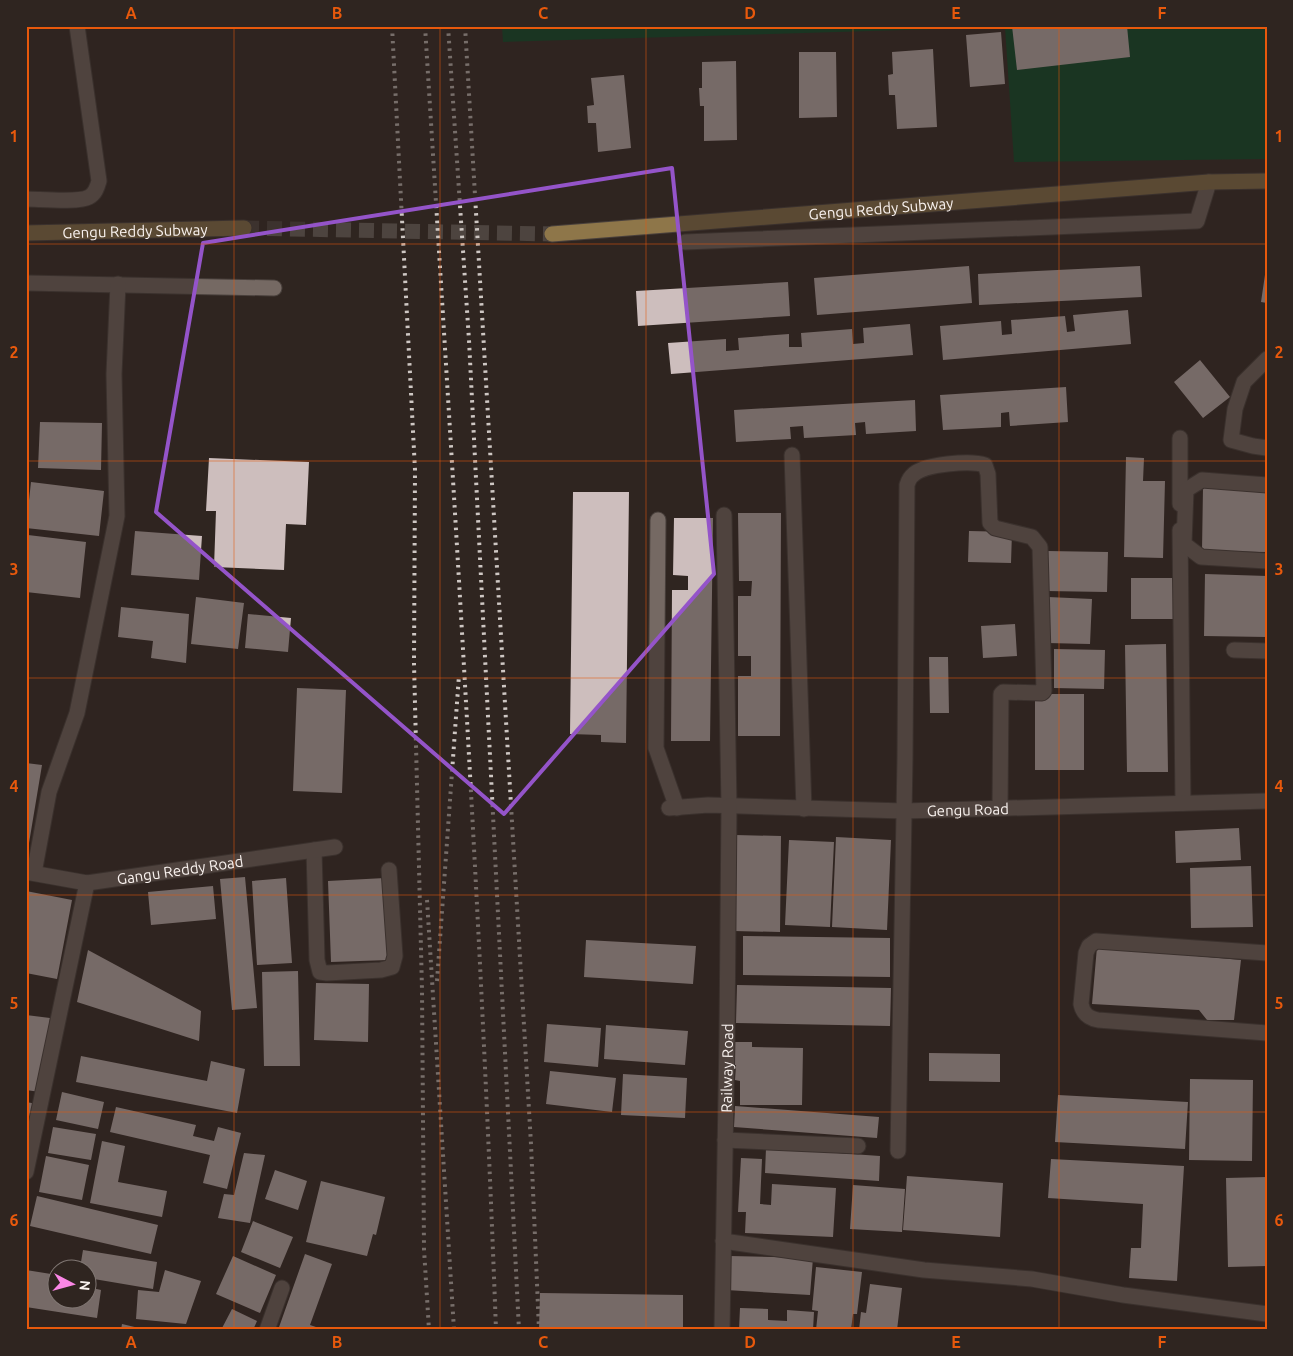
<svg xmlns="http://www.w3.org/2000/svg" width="1293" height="1356" viewBox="0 0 1293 1356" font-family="Ubuntu,sans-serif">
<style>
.green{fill:#024924}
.building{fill:#cdbebd}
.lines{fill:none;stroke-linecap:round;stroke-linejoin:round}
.secondary-tunnel{stroke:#4d443f;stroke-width:15;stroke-dasharray:15 8;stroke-linecap:butt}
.service-casing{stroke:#49403c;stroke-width:17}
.minor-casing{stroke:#49403c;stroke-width:17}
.secondary-casing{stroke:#49403c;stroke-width:17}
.service{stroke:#756963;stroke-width:15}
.minor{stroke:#756963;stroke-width:15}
.secondary{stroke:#8e7649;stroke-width:15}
.rail{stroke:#cec7c3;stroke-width:4;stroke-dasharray:2.5 5;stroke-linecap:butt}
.marked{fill:none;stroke:#9454c9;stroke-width:4;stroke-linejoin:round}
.grid{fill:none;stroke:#e8590c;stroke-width:1;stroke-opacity:0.55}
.labels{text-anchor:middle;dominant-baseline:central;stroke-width:5;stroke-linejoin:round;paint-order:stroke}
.street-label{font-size:15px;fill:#f9f2ef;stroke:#2f2520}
.neatline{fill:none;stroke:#e8590c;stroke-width:2}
.grid-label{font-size:16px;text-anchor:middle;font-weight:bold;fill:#e8590c}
</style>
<rect width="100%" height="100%" fill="#2f2520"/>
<!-- green -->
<path class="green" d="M502,26H1267V159L1014,162L1005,27L503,42Z"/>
<!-- building -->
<path class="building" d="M1012,26H1127L1130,57L1017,70Z
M1001,32L1005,84L970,87L966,35Z
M933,49L937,127L897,129L895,95H889L888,75L893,74L892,52Z
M799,52H836L837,117L799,118Z
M736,61L737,140L704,141V106H700L699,88H702V62Z
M624,75L631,148L598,152L596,123H588L587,106L594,105L591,78Z
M969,266L972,303L817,315L814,278Z
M1140,266L1142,297L979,305L978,274Z
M1266,268H1267V303L1261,302Z
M788,282L790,316L638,326L636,291Z
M1128,310L1131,344L943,360L940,326L1001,321L1002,335L1012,334L1011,320L1065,316L1067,332L1075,331L1073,315Z
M910,324L913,355L671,374L668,343L726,339V351L739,350L738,338L789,334V347H802L801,333L852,329L853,344L864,343L863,328Z
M1200,360L1230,397L1203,418L1174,382Z
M1066,387L1068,422L1010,426L1009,412L1001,413V427L943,430L940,395Z
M915,400L916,431L866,434L865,422L855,423L856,435L804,438L803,426L790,427L791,439L736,442L734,410Z
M40,422L102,423L101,470L38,468Z
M1126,457L1144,458L1143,481H1165L1163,558L1124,557Z
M209,458L309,462L306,525L286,524L284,570L214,567L216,511H206Z
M31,482L104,491L99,536L26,528Z
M1203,488L1267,490V552L1202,551Z
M573,492H629L626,743L601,742V735L570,734Z
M738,513H781L780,736H738V676H751V656H738V596H751L752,581H739Z
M674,518H713L710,741H671L672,590H688V576L673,575Z
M135,531L202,536L199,580L131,575Z
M969,531L1012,532L1011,563L968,562Z
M28,535L86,542L80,598L26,592Z
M1047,551L1108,552L1107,592L1046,591Z
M1205,574L1267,576V637L1204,636Z
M1131,578H1174V619H1131Z
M196,597L244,603L238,649L191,644Z
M1048,597L1092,599L1090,644L1047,643Z
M121,607L189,614L186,663L151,658L153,641L118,637Z
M248,614L291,618L288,652L245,648Z
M1015,624L1017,656L983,658L981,626Z
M1166,644L1168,772H1127L1125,645Z
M1054,649L1105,650L1104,689L1054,688Z
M929,657H948L949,713H930Z
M297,688L346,690L342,793L293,791Z
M1035,694H1084V770H1035Z
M26,763L42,765L28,849H26Z
M1239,828L1241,860L1176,863L1175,831Z
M735,835L781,836L780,932L734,931Z
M836,837L891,840L887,930L832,927Z
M789,840L834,842L830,927L785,925Z
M1251,866L1253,927L1191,928L1190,868Z
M245,877L257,1008L232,1010L220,879Z
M286,878L292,963L257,965L252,881Z
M385,878L389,960L331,962L328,881Z
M213,886L216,919L151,925L148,892Z
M26,891L72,900L57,979L26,973Z
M743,936L890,938V977L743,975Z
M586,940L696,946L693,984L584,977Z
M1097,947L1241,960L1234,1020H1207L1199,1010L1092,1004Z
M88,950L201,1011L199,1041L77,1002Z
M298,971L300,1066H264L262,972Z
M316,983L369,984L368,1042L314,1040Z
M737,985L891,988L890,1026L736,1023Z
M26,1015L50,1018L40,1092L26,1090Z
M547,1024L601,1028L598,1067L544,1062Z
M606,1025L688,1031L685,1065L604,1059Z
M732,1042H752V1047L803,1048L802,1105H740V1081L735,1080L736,1065H732Z
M929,1053L1000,1054V1082L929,1081Z
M81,1056L207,1081L211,1061L245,1069L237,1113L76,1082Z
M550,1071L616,1078L612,1112L546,1104Z
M623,1074L687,1078L685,1118L621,1115Z
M1190,1079L1253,1080L1252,1161L1189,1160Z
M62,1092L104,1102L98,1129L56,1120Z
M1058,1095L1188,1102L1185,1149L1055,1142Z
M26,1102L37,1104L26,1135Z
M735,1106L879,1117L877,1138L734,1127Z
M116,1107L196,1125L193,1136L214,1141L218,1127L241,1133L227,1189L203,1183L210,1155L110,1132Z
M53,1127L96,1134L91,1160L48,1153Z
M102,1141L125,1146L118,1182L167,1191L162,1217L90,1203Z
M766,1148L880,1156L879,1181L765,1173Z
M244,1153L265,1155L250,1223L218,1218L224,1194L234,1195Z
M46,1156L89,1165L82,1200L39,1192Z
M741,1158L762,1159L760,1204L771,1205L772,1184L836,1188L833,1237L745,1233L746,1212H738Z
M1051,1159L1184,1166L1177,1281L1129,1278L1131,1248H1141L1143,1204L1048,1198Z
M275,1170L307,1181L298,1210L265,1199Z
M907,1176L1003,1183L1000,1237L903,1230Z
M1267,1177V1266L1228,1267L1226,1178Z
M321,1181L385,1197L376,1235L373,1234L367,1256L306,1242Z
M853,1185L905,1189L902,1232L850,1229Z
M37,1196L158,1225L151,1254L30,1226Z
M253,1221L293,1237L280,1268L241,1252Z
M83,1250L157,1262L153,1289L88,1278V1268H80Z
M305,1254L332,1264L310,1325L325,1330H278Z
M233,1256L276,1275L260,1313L216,1294Z
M729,1256L813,1258L810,1295L726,1290Z
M816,1267L862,1272L857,1314H853L851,1330H816L818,1311L812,1310Z
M26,1270L51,1274L50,1282L58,1283V1298H88V1287L101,1290L97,1318L26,1307Z
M165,1270L201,1281L186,1324L136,1319L138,1290L159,1292Z
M870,1284L902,1288L897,1330H859L861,1312L866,1313Z
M540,1293L683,1295V1330H539Z
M740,1308L768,1309V1320L787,1321V1310L814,1312L813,1330H739Z
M232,1309L257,1321L253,1330H221Z
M122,1324L143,1329V1330H121Z"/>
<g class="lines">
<!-- secondary-tunnel -->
<path class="secondary-tunnel" d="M244,228L552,234"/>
<defs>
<path id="service" d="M1180,438V504
M792,455L804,809
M724,515L729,806
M658,520L656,748L677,808
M1180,530L1183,803
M1267,953L1096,941L1089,946L1086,953L1081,1004C1083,1014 1088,1018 1098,1020L1267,1033"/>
<g id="minor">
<path d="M26,199C39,199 79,203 89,197C95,194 97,188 99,181L77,26"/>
<path d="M685,242L1197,221L1209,182"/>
<path d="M26,283L274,288"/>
<path d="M1267,359L1244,382L1235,409L1231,440L1253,446L1267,448"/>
<path d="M1267,485L1202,480L1186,490L1184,544L1201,557L1267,561"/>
<path d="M1234,650L1267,651"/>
<path id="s1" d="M669,808L708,805L904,811L1267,801"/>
<path d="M314,850L317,960L320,972L327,973L381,970L392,967L395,956L389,870"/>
<path id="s2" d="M26,872L87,883L335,847"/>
<path d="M34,873L49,792L77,713L117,516L114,374L118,284"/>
<path d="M725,1140L858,1146"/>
<path d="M898,1151L905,758L907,485C908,482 910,477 913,475C923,464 971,460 985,465L988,474L990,523L995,528L1032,537L1040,547L1044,691L1042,693L1003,692L1001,694L1000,808"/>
<path d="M26,1172L87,883"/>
<path d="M723,1241L924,1270L1032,1279L1123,1295L1267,1314"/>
<path d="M267,1330L282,1288"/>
<path id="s3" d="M722,1330L727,1037L729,806"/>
</g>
<g id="secondary">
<path id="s4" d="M26,233L244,228"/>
<path id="s5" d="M552,234L1209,182L1267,181"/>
</g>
</defs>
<!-- service casing -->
<use href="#service" class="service-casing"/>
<!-- minor casing -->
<use href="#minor" class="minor-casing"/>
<!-- secondary casing -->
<use href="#secondary" class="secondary-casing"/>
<!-- service -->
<use href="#service" class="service"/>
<!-- minor -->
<use href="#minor" class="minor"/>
<!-- secondary -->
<use href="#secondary" class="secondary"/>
<!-- rail -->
<path class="rail" d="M392,26L415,470L414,663L422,990L424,1249L429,1330
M425,26C452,461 480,895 496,1330
M448,26L469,340L519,1330
M465,26L531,1144L539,1330
M427,900L454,1330
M437,981L459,675"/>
</g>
<!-- marked area -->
<path d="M0 0H1293V1356H0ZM672,168L714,574L504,814L156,512L203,243Z" fill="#2f2520" fill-opacity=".55" fill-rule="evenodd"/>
<path class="marked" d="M672,168L714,574L504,814L156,512L203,243Z"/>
<!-- grid -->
<path class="grid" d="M234,26V1330M440,26V1330M646,26V1330M853,26V1330M1059,26V1330M26,244H1267M26,461H1267M26,678H1267M26,895H1267M26,1112H1267"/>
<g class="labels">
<!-- street labels -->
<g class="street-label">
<text stroke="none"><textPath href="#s5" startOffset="330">Gengu Reddy Subway</textPath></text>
<text stroke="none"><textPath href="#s4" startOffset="109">Gengu Reddy Subway</textPath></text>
<text stroke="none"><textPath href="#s1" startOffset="299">Gengu Road</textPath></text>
<text stroke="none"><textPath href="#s2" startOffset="156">Gangu Reddy Road</textPath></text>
<text stroke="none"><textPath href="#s3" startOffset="262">Railway Road</textPath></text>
</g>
</g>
<!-- border -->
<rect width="1293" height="1356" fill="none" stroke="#2f2520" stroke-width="55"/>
<!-- north arrow -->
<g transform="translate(72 1284) rotate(96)"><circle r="24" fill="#2f2520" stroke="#807773"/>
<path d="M0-4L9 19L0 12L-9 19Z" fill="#fb87e6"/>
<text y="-8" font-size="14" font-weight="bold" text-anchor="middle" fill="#f9f2ef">N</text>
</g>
<rect x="28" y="28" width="1238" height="1300" class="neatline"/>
<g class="grid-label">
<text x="131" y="19">A</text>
<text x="337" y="19">B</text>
<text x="543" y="19">C</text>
<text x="750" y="19">D</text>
<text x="956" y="19">E</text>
<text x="1162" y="19">F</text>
<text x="14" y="142">1</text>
<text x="1279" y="142">1</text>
<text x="14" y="358">2</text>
<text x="1279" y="358">2</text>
<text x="14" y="575">3</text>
<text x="1279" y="575">3</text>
<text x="14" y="792">4</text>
<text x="1279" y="792">4</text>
<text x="14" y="1009">5</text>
<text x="1279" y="1009">5</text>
<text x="14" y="1226">6</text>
<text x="1279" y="1226">6</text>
<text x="131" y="1348">A</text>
<text x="337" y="1348">B</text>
<text x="543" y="1348">C</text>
<text x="750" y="1348">D</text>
<text x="956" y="1348">E</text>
<text x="1162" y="1348">F</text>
</g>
</svg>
